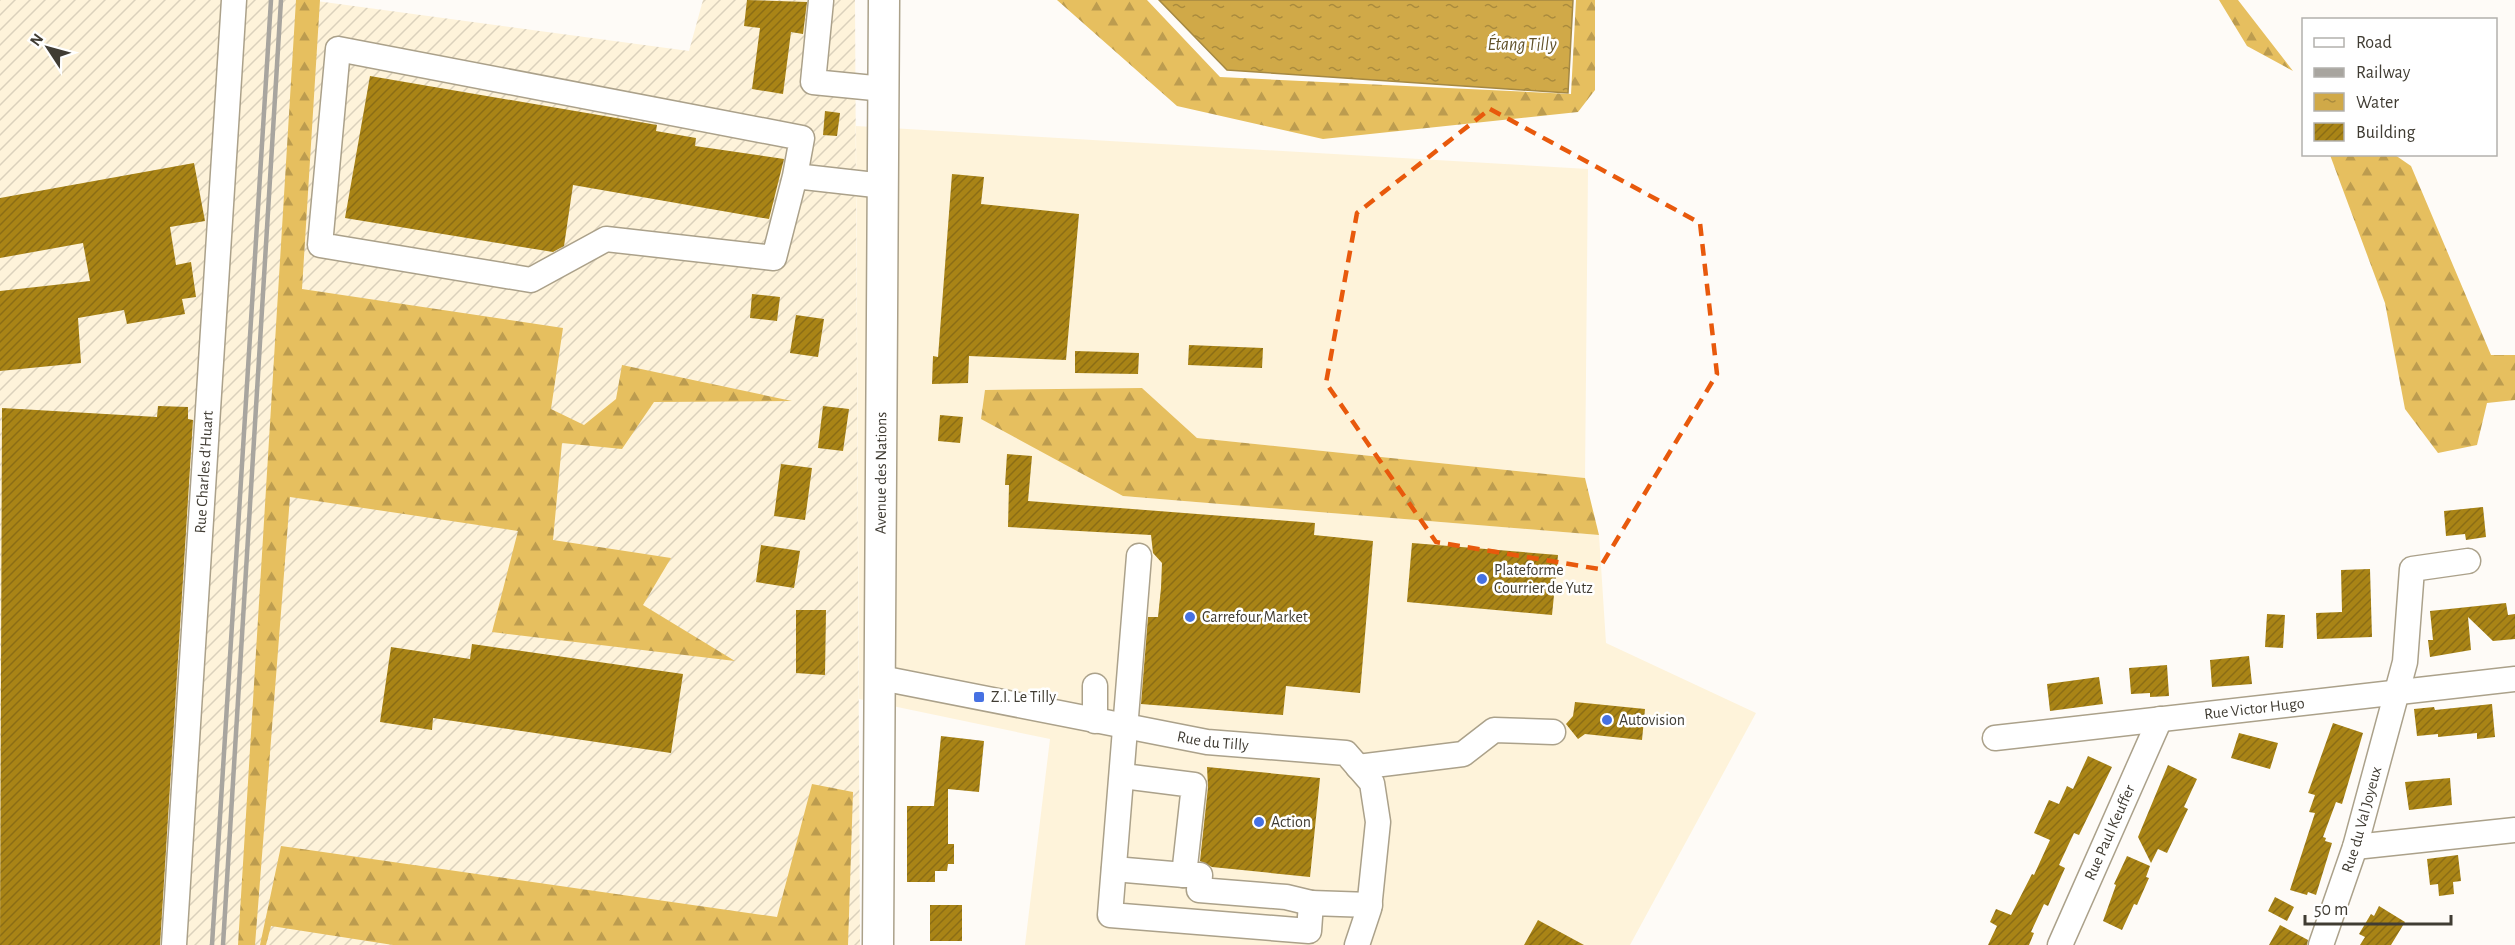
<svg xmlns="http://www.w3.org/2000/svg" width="2515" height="945" viewBox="0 0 2515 945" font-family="'Alegreya Sans',sans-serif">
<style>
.built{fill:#fef3da}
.industrial{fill:url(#industrial-furrows)}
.forest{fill:url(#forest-firs)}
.water{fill:url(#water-ripples);stroke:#a58842;stroke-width:1.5}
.building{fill:url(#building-hatch)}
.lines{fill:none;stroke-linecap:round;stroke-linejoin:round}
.minor-casing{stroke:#aba18a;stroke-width:27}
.major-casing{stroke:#aba18a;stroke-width:33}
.minor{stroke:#fff;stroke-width:24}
.major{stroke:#fff;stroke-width:30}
.rail{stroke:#a8a59f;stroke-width:4.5}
.marked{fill:none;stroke:#e8590c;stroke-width:4.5;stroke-dasharray:12 8;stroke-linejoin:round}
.poi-dot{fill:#4671e3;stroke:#fff;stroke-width:2}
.labels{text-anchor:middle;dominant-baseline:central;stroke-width:5;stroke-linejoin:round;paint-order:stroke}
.street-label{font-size:16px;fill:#403c33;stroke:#fff}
.poi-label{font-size:16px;fill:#403c33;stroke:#fff;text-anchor:start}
.water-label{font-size:18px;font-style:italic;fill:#615129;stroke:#fff}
</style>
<defs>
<pattern id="industrial-furrows" width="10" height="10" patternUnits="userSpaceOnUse" patternTransform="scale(1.5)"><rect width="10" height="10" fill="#fef3da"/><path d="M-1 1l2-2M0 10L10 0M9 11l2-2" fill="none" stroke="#dbd1bc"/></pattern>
<pattern id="forest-firs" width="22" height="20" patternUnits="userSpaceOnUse" patternTransform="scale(1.5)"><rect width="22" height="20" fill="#e6bf5f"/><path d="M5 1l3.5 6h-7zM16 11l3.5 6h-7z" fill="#bc9c4f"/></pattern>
<pattern id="water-ripples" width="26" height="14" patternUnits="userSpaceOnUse" patternTransform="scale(1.5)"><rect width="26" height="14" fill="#d0a948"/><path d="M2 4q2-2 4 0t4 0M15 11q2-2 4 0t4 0" fill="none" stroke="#aa8b3d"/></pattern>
<pattern id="building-hatch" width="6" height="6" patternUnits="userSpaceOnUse" patternTransform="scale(1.5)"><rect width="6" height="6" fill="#a98416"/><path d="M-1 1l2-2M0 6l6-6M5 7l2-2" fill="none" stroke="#8b6d15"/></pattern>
</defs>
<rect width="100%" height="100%" fill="#fefbf7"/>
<!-- built -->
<path class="built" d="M856,126L1588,169L1585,478L1197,438L1142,388L1123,496L1599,535L1606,643L1756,713L1630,945H1025L1050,739L859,699Z"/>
<!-- industrial -->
<path class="industrial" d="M0,0H309L689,51L703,0H855L860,945H0Z"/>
<!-- forest -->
<path class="forest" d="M296,0H320L302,289L563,328L551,409L584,425L616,399L622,365L792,401L654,402L622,449L562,443L553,540L671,558L643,605L735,661L492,632L518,531L290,497L255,945H238Z
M1057,0H1147L1220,77L1571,94L1576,0H1595V90L1578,112L1323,139L1177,106Z
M2219,0H2238L2293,71L2247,46Z
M2330,155H2395L2411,166L2491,355H2515V400L2487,403L2477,445L2438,453L2405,409L2385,303Z
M1142,388L1197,438L1585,478L1599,535L1123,496L981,419L985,390Z
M812,784L853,792L848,945H393L271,926L266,945H260L281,846L777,917Z"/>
<!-- water -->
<path class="water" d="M1159,0H1573L1568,93L1227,70Z"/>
<!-- building -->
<path class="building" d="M747,0L807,2L803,34L791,32L783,94L752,89L760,28L744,26Z
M370,76L657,125L656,131L696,138L695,146L784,159L769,219L573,185L564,246L553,252L345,218Z
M825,111L840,113L837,136L823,135Z
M194,163L205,221L170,227L176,265L191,262L196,297L182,299L185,314L127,324L124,310L78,318L81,363L0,371V291L90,281L83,243L0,258V198Z
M952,174L984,177L981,204L1079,214L1066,360L969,356L968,383L932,384L933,356L938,357Z
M752,294L780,297L777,321L750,318Z
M796,315L824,319L818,357L790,353Z
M1189,345L1263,348L1262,368L1188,365Z
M1075,351L1139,353L1138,374L1075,373Z
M158,406L188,407V419L193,420L160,945H0L2,408L157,417Z
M823,406L849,409L843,451L818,448Z
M940,415L963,417L960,443L938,441Z
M1007,454L1032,456L1028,501L1315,523L1314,535L1373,541L1360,693L1286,686L1283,715L1141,704L1148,617H1158L1161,588L1162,563L1153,553L1151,535L1008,527L1009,485H1005Z
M781,464L812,468L805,520L774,516Z
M2483,507L2486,537L2466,540L2465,534L2446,536L2444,511Z
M1412,543L1558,555L1552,615L1407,602Z
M761,545L800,551L794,588L756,582Z
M2370,569L2372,637L2317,639L2316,613L2342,612L2341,570Z
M2506,603L2508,615L2515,614V639L2493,641L2468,617L2471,650L2430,657L2428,640H2433L2430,611Z
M796,610H826L825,675L796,673Z
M2267,614L2285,615L2283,648L2265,647Z
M472,644L683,674L671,753L433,718L432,730L380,722L391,647L470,659Z
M2249,656L2252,684L2212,687L2210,660Z
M2167,665L2169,696L2150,697V693L2131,694L2129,668Z
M2099,677L2103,704L2050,711L2047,684Z
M1575,702L1645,709L1642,740L1585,734L1578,739L1566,724L1573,716Z
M2492,704L2495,737L2477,739V733L2438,737V734L2417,736L2414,709L2434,707L2435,710Z
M2333,723L2363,733L2342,804L2336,802L2323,837L2326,838L2325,841L2332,843L2316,895L2308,892L2307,895L2290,890L2315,813L2309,812L2315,795L2308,793Z
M2239,733L2278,743L2270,769L2231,758Z
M941,736L984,741L979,792L948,789V844H954V864H948L947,871H935V882H907V806H934Z
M2088,756L2112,767L2079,835L2074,833L2059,865L2065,868L2048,906L2044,904L2031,932L2034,933L2029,945H1988L1997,926L1990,922L1996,909L2011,915L2032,874L2034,875L2050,840L2034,833L2049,800L2059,804L2067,786L2073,789Z
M2168,765L2197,779L2184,807L2188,809L2167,853L2158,849L2151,863L2138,837Z
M1207,767L1320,778L1310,877L1212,867L1200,861L1208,787Z
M2450,778L2452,805L2409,810L2405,782Z
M2458,855L2461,881L2453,882L2454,894L2439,896L2438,884L2430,885L2427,859Z
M2127,856L2150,866L2146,877L2149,878L2137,905L2134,904L2122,930L2103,921L2116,885L2114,884Z
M2275,897L2294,907L2287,921L2268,911Z
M930,905H962V941H930Z
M2379,906L2405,922L2391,945H2360L2365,937L2359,934L2371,914L2374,916Z
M1538,920L1584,945H1524Z
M2280,925L2308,940L2307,945H2269Z"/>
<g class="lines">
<defs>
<g id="minor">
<path d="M821,1L813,82L884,89"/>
<path d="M795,176L774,258L606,239L531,280L320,245L338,49L802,138L795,176L884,186"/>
<path d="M1139,556L1110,915L1309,931L1311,903L1370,905"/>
<path id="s1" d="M881,678L1207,742L1346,753L1372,783L1378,822L1369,909L1357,945"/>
<path d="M1095,721V686"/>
<path id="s2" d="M1995,738L2515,679"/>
<path d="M1358,767L1463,754L1494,730L1553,732"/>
<path d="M1123,776L1194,785L1184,875H1200L1199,890L1286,897L1311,903"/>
<path d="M2355,847L2515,830"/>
<path d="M1114,869L1184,875"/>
<path id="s3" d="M174,945L234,0"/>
<path id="s4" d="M2060,945L2160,719"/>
<path id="s5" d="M2321,945L2355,847L2405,662L2412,569L2468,561"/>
</g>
<g id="major">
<path id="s6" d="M878,945L884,0"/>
</g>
</defs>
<!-- minor casing -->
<use href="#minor" class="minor-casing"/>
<!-- major casing -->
<use href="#major" class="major-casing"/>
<!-- minor -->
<use href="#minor" class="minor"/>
<!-- major -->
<use href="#major" class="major"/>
<!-- rail -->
<path class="rail" d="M212,945L271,0
M223,945L281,0"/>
</g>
<!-- marked area -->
<path class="marked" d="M1490,109L1700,223L1717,374L1599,569L1436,542L1326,383L1357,213Z"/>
<!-- markers -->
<g class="poi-dot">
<circle cx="1482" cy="579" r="6"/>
<circle cx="1190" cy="617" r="6"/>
<rect x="973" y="691" width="12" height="12" rx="3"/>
<circle cx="1607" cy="720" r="6"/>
<circle cx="1259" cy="822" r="6"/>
</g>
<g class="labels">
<!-- street labels -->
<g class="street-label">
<text stroke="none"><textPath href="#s3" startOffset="474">Rue Charles d’Huart</textPath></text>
<text stroke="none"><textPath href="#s6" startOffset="472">Avenue des Nations</textPath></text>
<text stroke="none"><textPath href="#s2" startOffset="261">Rue Victor Hugo</textPath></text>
<text stroke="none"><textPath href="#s1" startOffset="338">Rue du Tilly</textPath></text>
<text stroke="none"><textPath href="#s5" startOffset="132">Rue du Val Joyeux</textPath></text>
<text stroke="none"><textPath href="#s4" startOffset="123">Rue Paul Keuffer</textPath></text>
</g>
<!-- poi labels -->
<g class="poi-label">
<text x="1494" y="570">Plateforme<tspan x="1494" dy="18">Courrier de Yutz</tspan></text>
<text x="1202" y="617">Carrefour Market</text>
<text x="991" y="697">Z.I. Le Tilly</text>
<text x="1619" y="720">Autovision</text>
<text x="1271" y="822">Action</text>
</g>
<!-- water labels -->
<g class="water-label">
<text x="1522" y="45">Étang Tilly</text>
</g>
</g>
<!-- legend -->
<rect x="2302" y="18" width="195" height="138" fill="#ffffff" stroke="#b3b1ad" stroke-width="1.5"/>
<rect x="2314" y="38" width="30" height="9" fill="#ffffff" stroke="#b3b1ad" stroke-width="1.5"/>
<text x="2356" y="48" font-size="18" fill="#403c33">Road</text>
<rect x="2314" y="68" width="30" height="9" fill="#a8a59f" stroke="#b3b1ad" stroke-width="1.5"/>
<text x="2356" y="78" font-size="18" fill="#403c33">Railway</text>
<rect x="2314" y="93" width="30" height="18" fill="url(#water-ripples)" stroke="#b3b1ad" stroke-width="1.5"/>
<text x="2356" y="108" font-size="18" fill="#403c33">Water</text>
<rect x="2314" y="123" width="30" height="18" fill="url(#building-hatch)" stroke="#b3b1ad" stroke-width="1.5"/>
<text x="2356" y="138" font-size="18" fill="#403c33">Building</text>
<!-- north arrow -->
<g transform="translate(48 48) rotate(306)" stroke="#ffffff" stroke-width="4.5" paint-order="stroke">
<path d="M0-4.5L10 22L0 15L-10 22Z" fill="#403c33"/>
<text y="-9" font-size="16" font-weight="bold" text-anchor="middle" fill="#403c33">N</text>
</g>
<!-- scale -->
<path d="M2305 915v9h146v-9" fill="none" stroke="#403c33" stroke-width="3"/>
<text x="2314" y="915" font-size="18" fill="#403c33" stroke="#ffffff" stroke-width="4.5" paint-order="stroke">50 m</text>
</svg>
